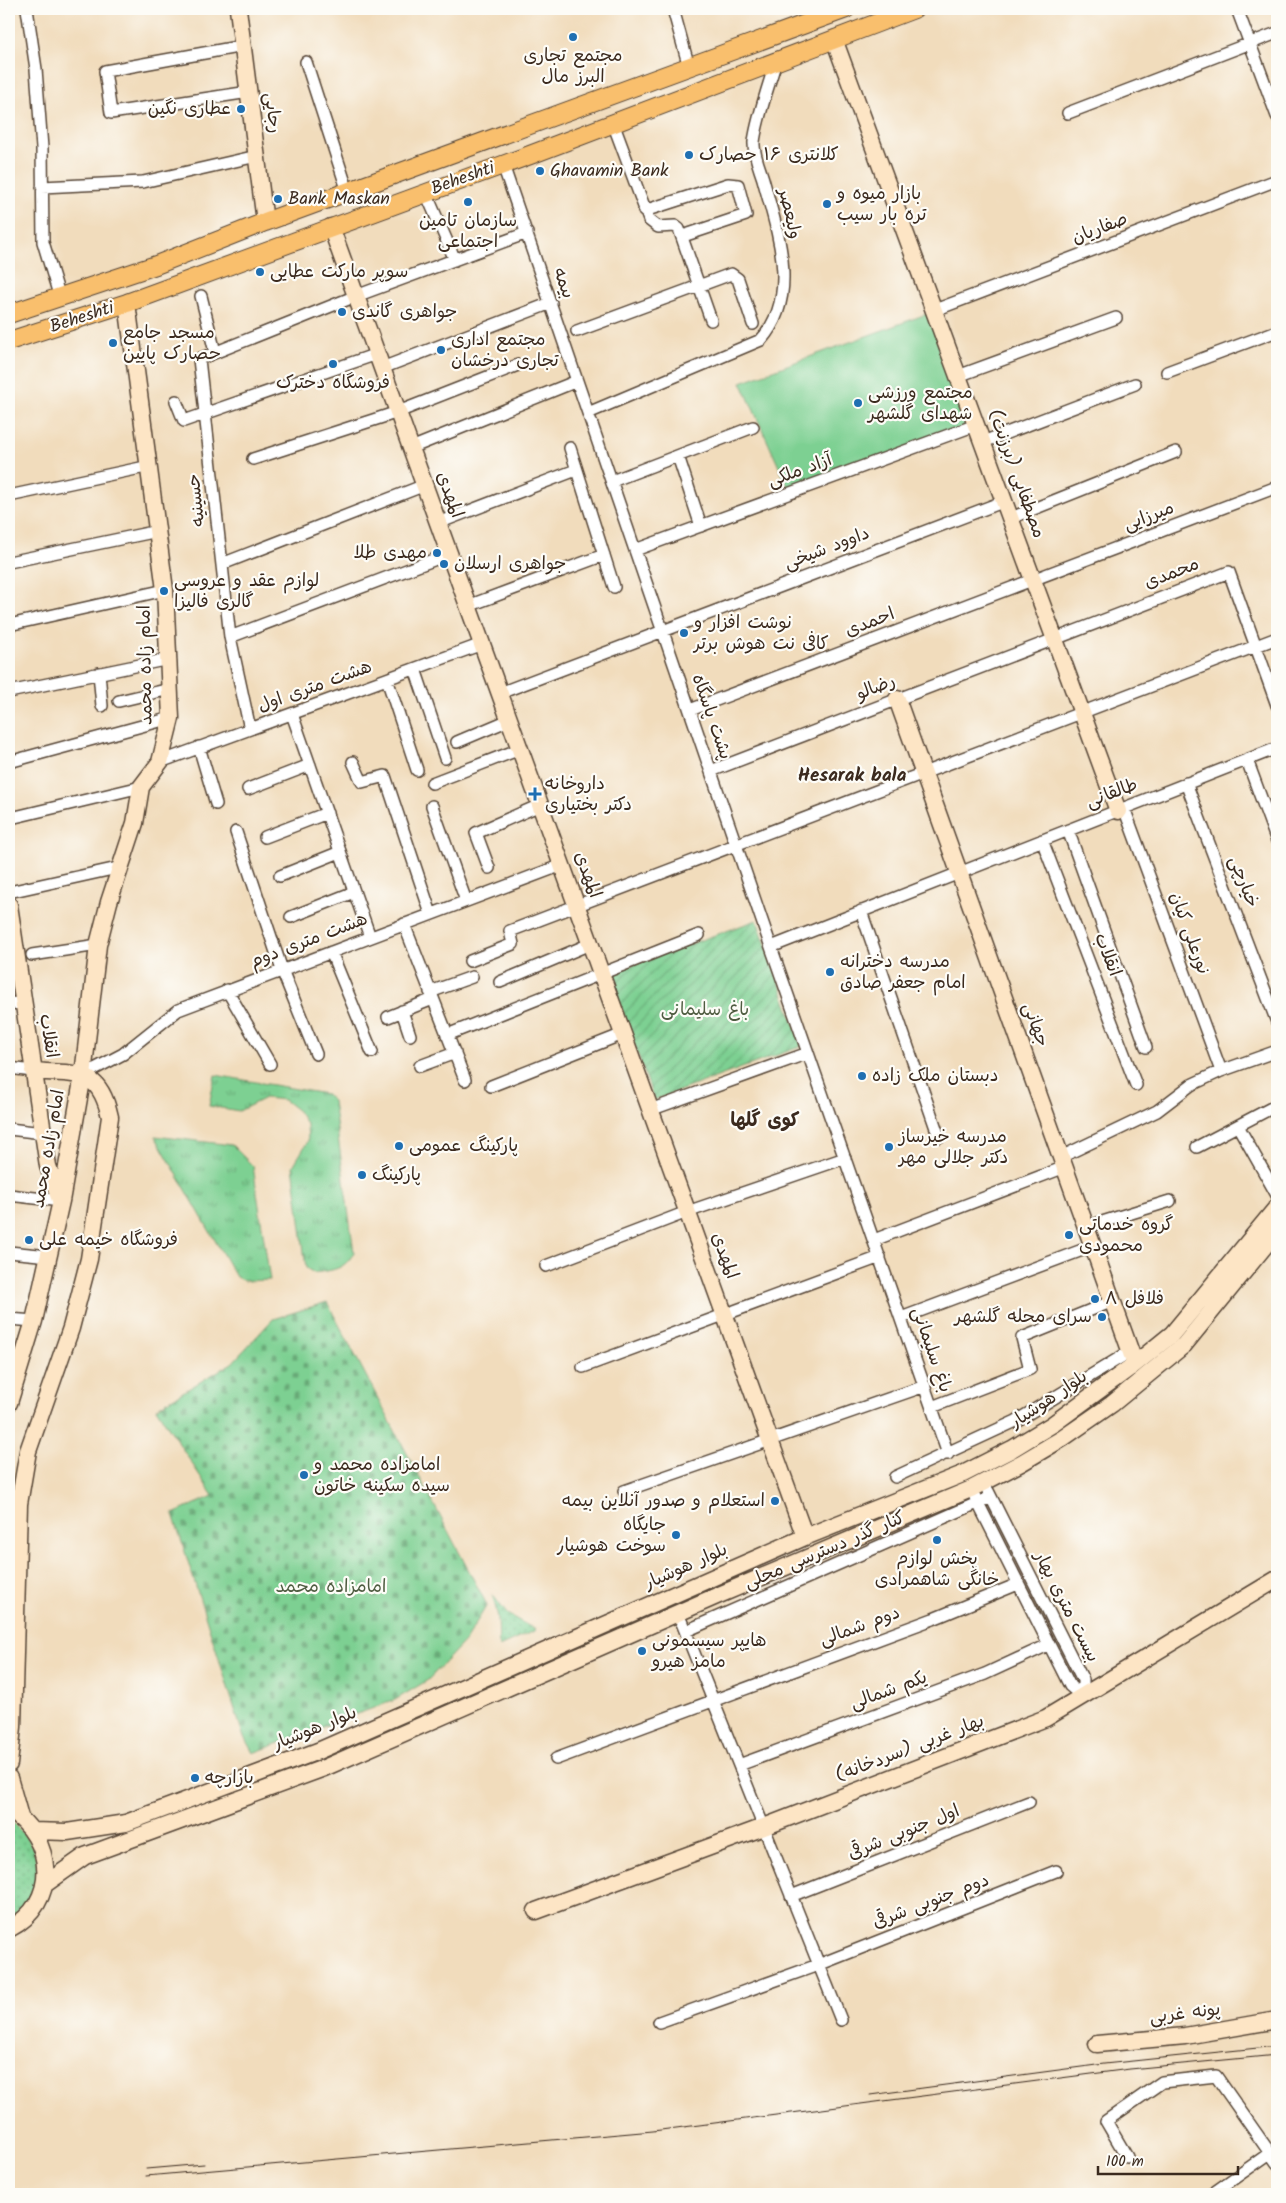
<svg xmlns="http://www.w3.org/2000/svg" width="1286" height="2203" viewBox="0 0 1286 2203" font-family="Kalam,'Playpen Sans Arabic',sans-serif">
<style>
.grass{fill:url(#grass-dots);stroke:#5c7d58}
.cemetery{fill:url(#cemetery-stones);stroke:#5c7d58}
.park{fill:url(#park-tufts);stroke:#5c7d58}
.garden{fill:url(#garden-furrows);stroke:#5c7d58}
.pitch{fill:#7dd092;stroke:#5c7d58}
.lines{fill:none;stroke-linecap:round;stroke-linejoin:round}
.street-casing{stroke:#564536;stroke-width:14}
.secondary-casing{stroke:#564536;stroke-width:19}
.primary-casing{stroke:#564536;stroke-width:20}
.street{stroke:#fff;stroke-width:11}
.secondary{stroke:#fde5c5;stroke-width:16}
.primary{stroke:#f9bf6d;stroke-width:18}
.tram{stroke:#3b2a1e;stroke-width:1}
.poi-dot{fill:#1f6fb2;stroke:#fdfcf7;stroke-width:2}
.labels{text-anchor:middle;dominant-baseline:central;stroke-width:4.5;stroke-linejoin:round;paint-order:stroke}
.poi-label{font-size:18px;fill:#3b2a1e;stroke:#fdfcf7;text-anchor:start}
.street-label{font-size:18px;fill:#3b2a1e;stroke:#fdfcf7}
.park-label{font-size:18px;fill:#4f5c41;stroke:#fdfcf7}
.neighbourhood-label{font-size:19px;font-weight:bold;fill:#3b2a1e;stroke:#fdfcf7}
</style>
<defs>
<pattern id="grass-dots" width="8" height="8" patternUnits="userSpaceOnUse" patternTransform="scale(1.25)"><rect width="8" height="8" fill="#7dd092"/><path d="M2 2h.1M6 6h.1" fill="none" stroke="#68a977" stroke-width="1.8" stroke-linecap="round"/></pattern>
<pattern id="cemetery-stones" width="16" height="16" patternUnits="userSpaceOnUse" patternTransform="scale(1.25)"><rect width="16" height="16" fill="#7dd092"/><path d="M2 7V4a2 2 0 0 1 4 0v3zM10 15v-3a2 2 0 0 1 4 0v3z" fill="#68a977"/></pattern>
<pattern id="park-tufts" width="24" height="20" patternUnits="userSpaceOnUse" patternTransform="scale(1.25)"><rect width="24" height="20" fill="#7dd092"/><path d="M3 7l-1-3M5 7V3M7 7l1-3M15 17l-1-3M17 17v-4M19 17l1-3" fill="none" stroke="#68a977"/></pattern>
<pattern id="garden-furrows" width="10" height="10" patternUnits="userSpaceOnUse" patternTransform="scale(1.25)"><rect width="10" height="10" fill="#7dd092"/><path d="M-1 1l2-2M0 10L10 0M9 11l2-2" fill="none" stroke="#68a977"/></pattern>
</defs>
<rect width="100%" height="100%" fill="#fdfcf7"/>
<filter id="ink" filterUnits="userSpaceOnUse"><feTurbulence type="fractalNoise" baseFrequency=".02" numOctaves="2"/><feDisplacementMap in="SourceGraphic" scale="10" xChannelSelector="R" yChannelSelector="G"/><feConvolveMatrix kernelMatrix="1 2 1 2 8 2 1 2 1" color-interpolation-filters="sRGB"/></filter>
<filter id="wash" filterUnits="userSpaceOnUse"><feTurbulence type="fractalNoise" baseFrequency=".0096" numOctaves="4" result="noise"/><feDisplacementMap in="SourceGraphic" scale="20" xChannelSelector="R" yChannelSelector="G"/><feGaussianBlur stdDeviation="1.12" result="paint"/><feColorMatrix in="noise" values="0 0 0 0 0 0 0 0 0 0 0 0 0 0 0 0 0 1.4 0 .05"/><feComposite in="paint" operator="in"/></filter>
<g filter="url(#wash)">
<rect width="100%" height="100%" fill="#f1dcbc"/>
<!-- grass -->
<path class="grass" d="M492,1594L507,1614L536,1630L499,1647L498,1617Z
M9,1820C47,1849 46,1889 9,1919Z"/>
<!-- cemetery -->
<path class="cemetery" d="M327,1302L487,1605L465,1641L428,1680L395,1700L253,1753L243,1735L173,1514L213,1496L156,1408L232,1363L273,1319Z"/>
<!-- park -->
<path class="park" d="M215,1075L326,1094L333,1101L354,1252C345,1270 333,1270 314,1273L306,1268L293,1166L308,1141L307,1125L298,1111L284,1100L265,1098L239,1111L209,1106Z
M155,1136L232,1145L253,1166L270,1280L244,1281L236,1277Z"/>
<!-- garden -->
<path class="garden" d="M757,920L802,1046L654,1100L609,973Z"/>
<!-- pitch -->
<path class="pitch" d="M932,312L973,424L792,496L741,382Z"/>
</g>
<g filter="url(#ink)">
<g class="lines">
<defs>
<path id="street" d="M27,9L36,69L42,148L43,242L60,298
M673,9L689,67
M1237,9L1277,116
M243,46L105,71L111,113L249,92
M306,62L348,192
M1068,113L1277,33
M613,123L649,220L658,227L675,226L679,229L711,320
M503,165L771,947L948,1454
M42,187L143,182L257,156
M426,193L455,260
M644,211L728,184L738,185L746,215L683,236
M201,296L215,352
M935,310L1277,180
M577,331L731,274L738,279L753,324
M382,368L551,303
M1167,372L1277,331
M958,376L1116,318
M176,401L184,421L377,354
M588,413L761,340C801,295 777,231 763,179C760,169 753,153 754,142C757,118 769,85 776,61
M983,442L1135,384
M411,448L577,381
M570,448L614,587
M678,456L701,526
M253,459L398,412L518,365
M612,481L753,427
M9,496L150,466
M1011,518L1176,452
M438,523L576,470
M635,550L976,425
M9,562L158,531
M222,564L425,485
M468,606L604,555
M9,625L165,590
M230,637L449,554
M415,669L445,758
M99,673L102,706
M387,679L417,770
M9,692L169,659
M500,693L1005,501
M119,701L170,689
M690,710L1277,487
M292,714L370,937
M250,729L230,637L199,359L356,296L527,233
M457,742L509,720
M199,747L216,804
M1247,760L1277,841
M9,762L171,718
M160,762L482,644
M353,762L362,782L385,776L431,914
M711,771L1229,572L1277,705
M432,783L520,749
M1186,783L1277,1022
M248,789L310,765
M432,806L466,901
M1124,808L1221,1071
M15,817L141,787
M1068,830L1146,1047
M236,832L282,970L316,1054
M265,837L327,813
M1042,840L1136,1085
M489,868L476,833L540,805
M280,876L340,852
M9,892L122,867
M861,911L939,1137
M291,917L354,892
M404,924L465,1080
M771,947L1277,748
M331,952L372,1052
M32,955L98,945
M470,961L513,944L510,931L1277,638
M500,982L590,944
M227,990L270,1064
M430,992L472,977
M9,1003L23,1004
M402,1011L410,1035
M388,1017L433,999
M447,1035L699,935
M420,1066L455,1053
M9,1068L33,1071
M83,1075L123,1054L178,1010L562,865
M491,1086L623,1034
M650,1110L808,1053
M1238,1126L1277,1195
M9,1129L43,1133
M1197,1147L1277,1105
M1061,1157L1157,1111L1191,1085L1221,1071L1277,1051
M9,1195L61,1201
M1086,1227L1170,1201
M874,1240L1065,1167
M9,1252L49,1256
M546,1266L687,1212L845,1158
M901,1318L1093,1246
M9,1319L34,1321
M583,1367L880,1257
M932,1407L1030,1369L1022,1338L1113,1301
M895,1477L1016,1421L1131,1351
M624,1491L925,1386
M988,1491L1083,1680V1697
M975,1497L1070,1686L1083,1697
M678,1613L841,2020
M686,1631L991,1497
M556,1759L933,1619L1018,1584
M739,1765L985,1674L1048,1645
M791,1896L1029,1802
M659,2022L818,1965L1056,1871
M1127,2157L1106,2121L1162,2082L1216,2076L1277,2163
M1212,2194L1270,2153"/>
<path id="secondary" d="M238,9L265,222
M834,39L1118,811
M331,227L805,1537
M897,699L1135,1364
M9,905L48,1166L60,1200
M9,1403L34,1321L61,1201L83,1075L98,945L109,902L135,823L141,787L160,762L171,718L165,590L127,303
M9,1764L13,1727L19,1504L28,1451L71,1328L89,1259L110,1117C99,1067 77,1075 33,1071
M9,1778L20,1817
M9,1810C55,1838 60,1903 9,1929
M33,1831L67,1832L126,1823L318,1751L805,1537L963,1474L1012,1449L1053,1424L1135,1364L1172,1334L1277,1207
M44,1885L85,1856L324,1768L719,1595L971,1489L1021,1463L1063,1438L1112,1404L1184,1345L1277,1231
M536,1911L764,1827L1046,1718L1277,1579
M1097,2044L1185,2036L1277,2020"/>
<path id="primary" d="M9,314L156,265L265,222L846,9
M9,341L127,303L530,155L914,9"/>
</defs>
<!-- street casing -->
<use href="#street" class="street-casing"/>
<!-- secondary casing -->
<use href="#secondary" class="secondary-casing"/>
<!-- primary casing -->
<use href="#primary" class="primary-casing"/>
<!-- street -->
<use href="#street" class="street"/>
<!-- secondary -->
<use href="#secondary" class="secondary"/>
<!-- primary -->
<use href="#primary" class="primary"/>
<!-- tram -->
<path class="tram" d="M870,2095L1104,2064L1277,2046
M146,2169L204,2164
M146,2176L653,2131L1130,2069L1277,2055"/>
</g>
</g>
<!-- markers -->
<g class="poi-dot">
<circle cx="573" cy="37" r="5"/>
<circle cx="241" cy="109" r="5"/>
<circle cx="689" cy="155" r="5"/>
<circle cx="540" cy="171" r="5"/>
<circle cx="278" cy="199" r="5"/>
<circle cx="468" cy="202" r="5"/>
<circle cx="827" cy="204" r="5"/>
<circle cx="260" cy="272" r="5"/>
<circle cx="342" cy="312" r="5"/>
<circle cx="113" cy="343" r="5"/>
<circle cx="441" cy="350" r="5"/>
<circle cx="333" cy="364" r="5"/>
<circle cx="858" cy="403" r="5"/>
<circle cx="437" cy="553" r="5"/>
<circle cx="444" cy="564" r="5"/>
<circle cx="164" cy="591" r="5"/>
<circle cx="684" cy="633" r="5"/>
<path d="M532.5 786.5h5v5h5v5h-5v5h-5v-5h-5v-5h5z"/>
<circle cx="830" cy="972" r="5"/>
<circle cx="862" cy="1076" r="5"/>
<circle cx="399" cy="1146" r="5"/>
<circle cx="889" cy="1147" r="5"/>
<circle cx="362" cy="1175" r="5"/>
<circle cx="1069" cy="1235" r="5"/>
<circle cx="29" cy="1240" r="5"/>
<circle cx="1095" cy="1299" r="5"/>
<circle cx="1102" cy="1317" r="5"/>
<circle cx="304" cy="1475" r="5"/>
<circle cx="775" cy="1501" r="5"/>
<circle cx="676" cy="1535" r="5"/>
<circle cx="937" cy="1540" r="5"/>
<circle cx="642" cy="1651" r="5"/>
<circle cx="195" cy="1778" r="5"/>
</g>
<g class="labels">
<!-- poi labels -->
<g class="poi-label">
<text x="573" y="56" text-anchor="middle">مجتمع تجاری<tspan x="573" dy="21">البرز مال</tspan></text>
<text x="231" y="109" text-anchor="end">عطاری نگین</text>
<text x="699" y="155">کلانتری ۱۶ حصارک</text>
<text x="550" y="171">Ghavamin Bank</text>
<text x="837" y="194">بازار میوه و<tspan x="837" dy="21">تره بار سیب</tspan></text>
<text x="288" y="199">Bank Maskan</text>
<text x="468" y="221" text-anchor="middle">سازمان تامین<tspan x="468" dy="21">اجتماعی</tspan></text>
<text x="270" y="272">سوپر مارکت عطایی</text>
<text x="352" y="312">جواهری گاندی</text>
<text x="123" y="333">مسجد جامع<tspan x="123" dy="21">حصارک پایین</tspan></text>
<text x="451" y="340">مجتمع اداری<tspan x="451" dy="21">تجاری درخشان</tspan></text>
<text x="333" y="383" text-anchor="middle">فروشگاه دخترک</text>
<text x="868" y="393">مجتمع ورزشی<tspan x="868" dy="21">شهدای گلشهر</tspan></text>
<text x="427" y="553" text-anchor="end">مهدی طلا</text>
<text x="454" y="564">جواهری ارسلان</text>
<text x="174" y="581">لوازم عقد و عروسی<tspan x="174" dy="21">گالری فالیزا</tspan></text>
<text x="694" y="623">نوشت افزار و<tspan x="694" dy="21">کافی نت هوش برتر</tspan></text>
<text x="545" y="784">داروخانه<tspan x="545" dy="21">دکتر بختیاری</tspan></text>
<text x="840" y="962">مدرسه دخترانه<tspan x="840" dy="21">امام جعفر صادق</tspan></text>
<text x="872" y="1076">دبستان ملک زاده</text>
<text x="899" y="1137">مدرسه خیرساز<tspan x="899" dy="21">دکتر جلالی مهر</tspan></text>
<text x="409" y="1146">پارکینگ عمومی</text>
<text x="372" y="1175">پارکینگ</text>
<text x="1079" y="1225">گروه خدماتی<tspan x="1079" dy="21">محمودی</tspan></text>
<text x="39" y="1240">فروشگاه خیمه علی</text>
<text x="1105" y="1299">فلافل ۸</text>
<text x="1092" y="1317" text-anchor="end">سرای محله گلشهر</text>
<text x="314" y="1465">امامزاده محمد و<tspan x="314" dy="21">سیده سکینه خاتون</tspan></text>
<text x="765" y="1501" text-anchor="end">استعلام و صدور آنلاین بیمه</text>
<text x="666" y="1525" text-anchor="end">جایگاه<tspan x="666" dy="21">سوخت هوشیار</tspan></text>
<text x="937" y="1559" text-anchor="middle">پخش لوازم<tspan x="937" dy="21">خانگی شاهمرادی</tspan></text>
<text x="652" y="1641">هایپر سیسمونی<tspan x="652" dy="21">مامز هیرو</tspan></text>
<text x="205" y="1778">بازارچه</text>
</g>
<!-- street labels -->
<g class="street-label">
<text transform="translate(272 113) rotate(83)">رجایی</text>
<text transform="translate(463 179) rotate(-20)">Beheshti</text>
<text transform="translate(789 214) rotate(77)">ولیعصر</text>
<text transform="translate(1100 229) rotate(-21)">صفاریان</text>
<text transform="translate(563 283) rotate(71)">بیمه</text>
<text transform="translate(82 318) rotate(-18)">Beheshti</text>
<text transform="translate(800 471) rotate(-20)">آزاد ملکی</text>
<text transform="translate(1016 474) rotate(70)">مصطفایی (برزنت)</text>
<text transform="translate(449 495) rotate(70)">المهدی</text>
<text transform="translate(197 500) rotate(-96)">حسینیه</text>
<text transform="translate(1149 517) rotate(-21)">میرزایی</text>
<text transform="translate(827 549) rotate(-21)">داوود شیخی</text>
<text transform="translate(1172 574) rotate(-21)">محمدی</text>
<text transform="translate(870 623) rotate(-21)">احمدی</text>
<text transform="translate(146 665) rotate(-91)">امام زاده محمد</text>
<text transform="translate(315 687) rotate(-20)">هشت متری اول</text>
<text transform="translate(876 688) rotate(-21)">رضالو</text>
<text transform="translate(711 717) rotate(71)">پشت پاسگاه</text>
<text transform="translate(1112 794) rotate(-21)">طالقانی</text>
<text transform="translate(587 875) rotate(70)">المهدی</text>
<text transform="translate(1243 882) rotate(69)">خیارچی</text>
<text transform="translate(1189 934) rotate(70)">نورعلی کیان</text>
<text transform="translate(309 941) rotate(-21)">هشت متری دوم</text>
<text transform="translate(1107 955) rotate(69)">انقلاب</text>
<text transform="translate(1035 1025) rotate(70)">جهانی</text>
<text transform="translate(48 1036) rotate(81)">انقلاب</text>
<text transform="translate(49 1149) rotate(-80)">امام زاده محمد</text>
<text transform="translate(724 1256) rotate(70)">المهدی</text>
<text transform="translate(931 1350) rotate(71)">باغ سلیمانی</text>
<text transform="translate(1049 1400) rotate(-34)">بلوار هوشیار</text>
<text transform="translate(825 1551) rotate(-23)">کنار گذر دسترسی محلی</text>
<text transform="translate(686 1567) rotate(-24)">بلوار هوشیار</text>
<text transform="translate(1066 1607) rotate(63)">بیست متری بهار</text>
<text transform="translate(860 1627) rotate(-20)">دوم شمالی</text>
<text transform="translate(889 1691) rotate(-20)">یکم شمالی</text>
<text transform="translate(315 1729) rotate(-22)">بلوار هوشیار</text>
<text transform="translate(910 1749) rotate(-21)">بهار غربی (سردخانه)</text>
<text transform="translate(904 1833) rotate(-22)">اول جنوبی شرقی</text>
<text transform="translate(931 1902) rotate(-21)">دوم جنوبی شرقی</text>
<text transform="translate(1185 2014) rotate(-7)">پونه غربی</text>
</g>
<!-- park labels -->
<g class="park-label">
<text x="705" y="1010">باغ سلیمانی</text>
<text x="331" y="1587">امامزاده محمد</text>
</g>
<!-- neighbourhood labels -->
<g class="neighbourhood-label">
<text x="852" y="776">Hesarak bala</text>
<text x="765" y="1121">کوی گلها</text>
</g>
</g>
<!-- margin -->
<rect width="1286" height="2203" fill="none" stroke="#fdfcf7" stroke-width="30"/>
<!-- scale -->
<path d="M1098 2166v8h140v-8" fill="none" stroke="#3b2a1e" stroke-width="2.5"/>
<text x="1106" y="2166" font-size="15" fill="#3b2a1e" stroke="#fdfcf7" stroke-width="4" paint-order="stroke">100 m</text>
</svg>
